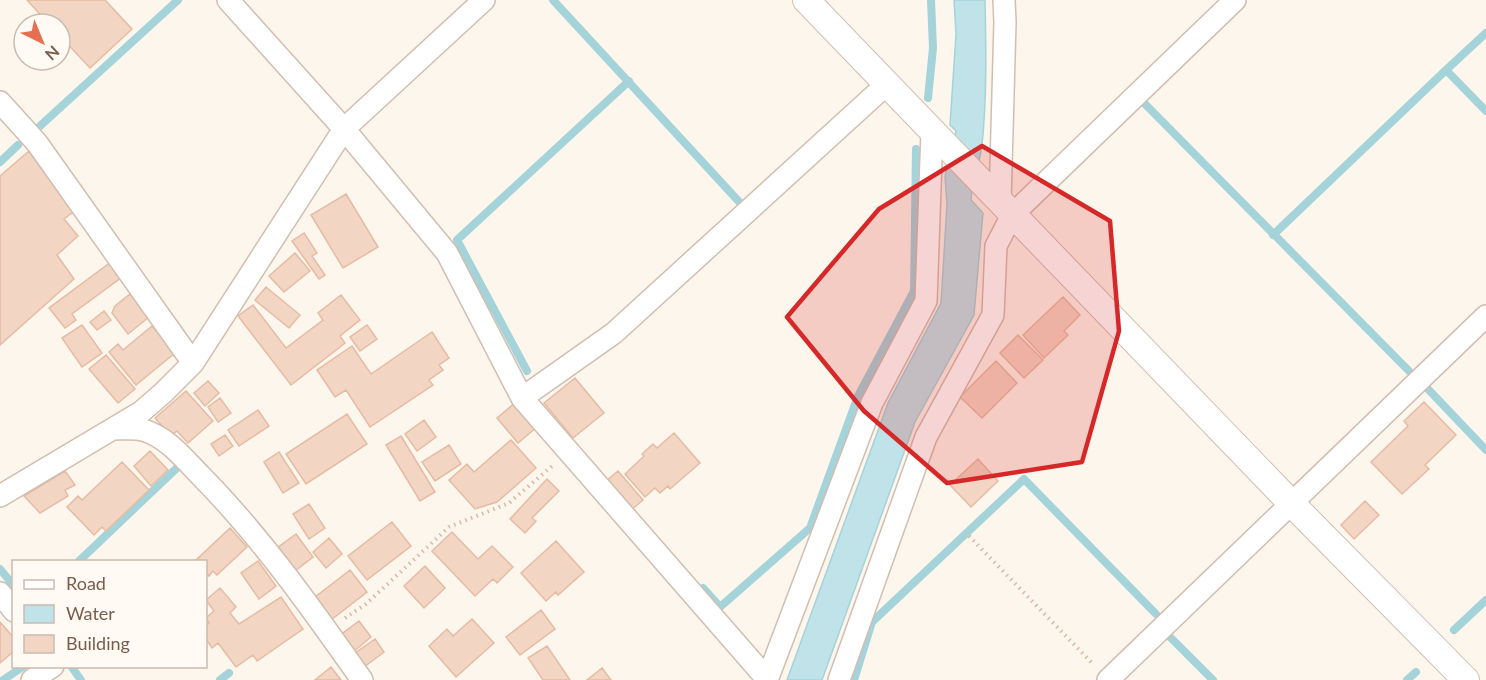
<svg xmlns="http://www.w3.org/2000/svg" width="1486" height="680" viewBox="0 0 1486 680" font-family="Lato,sans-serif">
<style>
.water{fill:#bfe3e8;stroke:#a5d3da;stroke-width:1.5}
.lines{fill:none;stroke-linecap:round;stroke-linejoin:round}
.stream{stroke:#a5d3da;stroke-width:8}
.building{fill:#f3d5c3;stroke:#e6bba3;stroke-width:1.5}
.minor-casing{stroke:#d1beb0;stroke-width:24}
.tertiary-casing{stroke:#d1beb0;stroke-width:28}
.path{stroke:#d9b8a5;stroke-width:4;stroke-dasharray:1.5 4.5;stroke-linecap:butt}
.minor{stroke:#fff;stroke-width:21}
.tertiary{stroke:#fff;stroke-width:26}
.marked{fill:#d62828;fill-opacity:0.2;stroke:#d62828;stroke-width:4.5;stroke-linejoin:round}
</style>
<rect width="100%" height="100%" fill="#fdf6ec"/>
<!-- water -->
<path class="water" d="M954,0H985C986,49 987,97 982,145C980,164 972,181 971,200L983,213L974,315L915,422L822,680H787L888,403L941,303L947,204L945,176L956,131L950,125L956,34Z"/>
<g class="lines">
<!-- stream -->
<path class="stream" d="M553,0L743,206
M1486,33L1446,70L1486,111
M928,98L933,48L931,0
M1144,103L1409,371
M40,126L178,0
M0,162L18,145
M1273,235L1446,70
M527,371L457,240L629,81
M1427,388L1486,450
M78,562L180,465
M0,569L14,586
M703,588L720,607L810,528L858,396L914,291L916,149
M1454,630L1486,600
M1170,637L1213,680
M71,666L81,680
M3,680L24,666
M220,680L229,673
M854,680L872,622L1024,479L1156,614
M1407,680L1416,672"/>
</g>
<!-- building -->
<path class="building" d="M27,0H105L132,29L90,68L60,36V24H49Z
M29,151L73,212L64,219L78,236L57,255L74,279L0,345V176Z
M346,194L378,247L343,268L311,215Z
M304,233L317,253L312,256L325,275L319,279L292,241Z
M295,253L310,271L284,292L269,276Z
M111,262L122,277L72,314L76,320L65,328L49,308Z
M266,287L300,315L289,328L255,300Z
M130,294L149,317L128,334L112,313L115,306Z
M341,295L360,320L340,336L345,343L291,385L238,316L253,305L286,348L323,320L318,313Z
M1063,297L1080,315L1064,331L1068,335L1044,358L1023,335Z
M104,311L111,320L97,330L90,322Z
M82,325L102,353L82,367L62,338Z
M367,325L377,339L360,351L350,337Z
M152,326L175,353L136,385L109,352L118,344L123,350Z
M432,332L449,358L439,365L443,370L429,380L433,385L370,427L346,390L335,397L317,370L352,346L371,374Z
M1018,335L1043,360L1024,378L1000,353Z
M106,355L135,389L118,403L89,369Z
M996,361L1017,383L982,418L960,397Z
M575,378L604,413L573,438L544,403Z
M208,381L219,393L205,406L194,393Z
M186,391L213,421L188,443L177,431L171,436L155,418Z
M220,398L231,413L218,422L208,407Z
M516,402L537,427L518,443L497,418Z
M1424,402L1456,435L1425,465L1429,469L1402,494L1371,462L1408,426L1404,421Z
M258,410L269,426L239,446L228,430Z
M347,414L367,444L306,484L286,454Z
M424,420L436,437L417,451L405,434Z
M674,433L700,463L670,489L668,486L660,493L655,488L645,497L625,474L644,456L642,454L653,444L657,448Z
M225,435L233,446L219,456L211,444Z
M401,436L435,492L420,501L386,445Z
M511,440L536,468L497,502L475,509L449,480L467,464L474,472Z
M449,445L461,464L435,481L422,462Z
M150,451L168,470L151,486L134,466Z
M279,452L299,483L283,493L264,462Z
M978,459L998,481L971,507L950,485Z
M122,462L149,490L106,531L102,527L94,535L67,507L78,496L82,500Z
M65,471L75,485L65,490L68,496L40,513L24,496Z
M618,471L643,500L631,510L606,481Z
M547,479L559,491L532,518L536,521L525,533L510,519Z
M1365,501L1379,515L1354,539L1341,525Z
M309,504L325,528L309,539L293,514Z
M392,522L411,546L367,580L348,556Z
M230,528L247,547L217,575L213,571L209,576L206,572V562L195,561Z
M452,532L478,559L492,546L513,567L497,583L493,579L475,596L432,551Z
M296,534L313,557L295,571L277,548Z
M329,538L342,554L326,568L313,552Z
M556,541L584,572L558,595L556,592L546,601L521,573Z
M258,561L276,586L259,599L241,573Z
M425,566L445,588L424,608L404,586Z
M350,570L367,592L331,620L314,598Z
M220,588L236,607L230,613L239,624L281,597L303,629L257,661L253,655L236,667L218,643L212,648L206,639V626L209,623L206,618L214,611L206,600Z
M541,610L555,629L520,655L506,637Z
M472,619L494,643L456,677L429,646L447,629L453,636Z
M359,621L371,637L352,653L339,636Z
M0,622L14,638V651L0,663Z
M375,639L384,652L364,667L354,654Z
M547,646L570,680H543L528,658Z
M331,667L341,680H315Z
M602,668L611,680H587Z"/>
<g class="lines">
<defs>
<path id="minor" d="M228,0L344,129L447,253L522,398L767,679
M0,102L37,143L193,363
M1000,202L1005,22L1004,0
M522,398L614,333L887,84
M113,429C127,429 141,427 153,434C172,443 187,462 201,476C262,538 312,609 362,680
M0,496L141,412L163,393L193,363L344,129L484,0
M0,593L14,611
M32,680L53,666
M767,680L872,403L926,301L932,131
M839,680L926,437L993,315L996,246L1012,215L1235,0
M1108,680L1486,316"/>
<path id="tertiary" d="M806,0L1291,503L1466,680"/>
</defs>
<!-- minor casing -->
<use href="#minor" class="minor-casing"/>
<!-- tertiary casing -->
<use href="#tertiary" class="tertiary-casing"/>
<!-- path -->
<path class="path" d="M969,536L1093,664
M345,618L366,604L449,527L509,503L552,466"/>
<!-- minor -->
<use href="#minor" class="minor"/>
<!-- tertiary -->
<use href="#tertiary" class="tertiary"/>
</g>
<!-- marked area -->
<path class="marked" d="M982,146L1110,221L1119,331L1082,462L947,483L864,411L787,317L879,209Z"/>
<!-- legend -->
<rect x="12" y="560" width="195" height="108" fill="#fffaf3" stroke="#cabbb1" stroke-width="1.5"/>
<rect x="24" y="580" width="30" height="9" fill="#ffffff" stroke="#cabbb1" stroke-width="1.5"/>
<text x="66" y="590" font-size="18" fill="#7a5c4d">Road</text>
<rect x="24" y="605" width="30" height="18" fill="#bfe3e8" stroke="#cabbb1" stroke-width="1.5"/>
<text x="66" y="620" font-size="18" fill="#7a5c4d">Water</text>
<rect x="24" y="635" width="30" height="18" fill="#f3d5c3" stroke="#cabbb1" stroke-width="1.5"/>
<text x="66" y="650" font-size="18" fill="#7a5c4d">Building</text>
<!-- north arrow -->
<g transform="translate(42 42) rotate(137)"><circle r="28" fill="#fffaf3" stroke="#cabbb1" stroke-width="1.5"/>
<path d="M0-4.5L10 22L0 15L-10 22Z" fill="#e76f51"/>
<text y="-9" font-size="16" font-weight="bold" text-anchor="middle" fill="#7a5c4d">N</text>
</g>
</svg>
